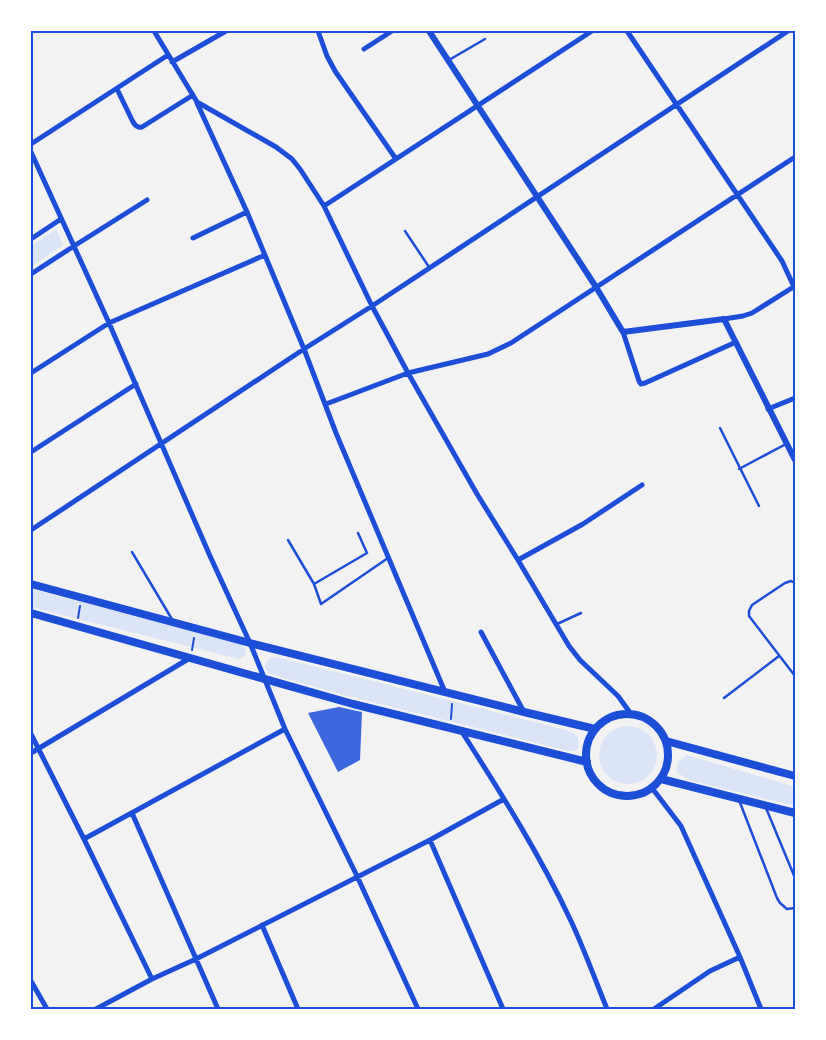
<svg xmlns="http://www.w3.org/2000/svg" width="826" height="1040" viewBox="0 0 826 1040" font-family="Figtree,sans-serif">
<style>
.green{fill:#dbe4f7}
.building{fill:#3d67dc}
.lines{fill:none;stroke-linecap:round;stroke-linejoin:round}
.path{stroke:#1d4ed8;stroke-width:2}
.service{stroke:#1d4ed8;stroke-width:2.5}
.minor{stroke:#1d4ed8;stroke-width:5}
.tertiary{stroke:#1d4ed8;stroke-width:6}
.secondary{stroke:#1d4ed8;stroke-width:8}
.neatline{fill:none;stroke:#1d4ed8;stroke-width:2}
</style>
<rect width="100%" height="100%" fill="#f2f2f2"/>
<!-- green -->
<path class="green" d="M56,229L63,245L31,267V246Z
M31,589L238,643C246,647 250,654 239,659L31,607Z
M271,657L281,658L562,729L572,732L578,736L579,748L574,751H569L348,696L270,674L266,670L265,666L267,661Z
M599 755a29 29 0 1 1 58 0a29 29 0 1 1-58 0Z
M687,755L789,785L795,788V806L688,780L677,772L678,762Z"/>
<!-- building -->
<path class="building" d="M339,707L362,712L360,760L338,772L308,713Z"/>
<g class="lines">
<!-- path -->
<path class="path" d="M78,618L80,606
M192,650L194,638
M451,719L452,704"/>
<!-- service -->
<path class="service" d="M449,60L485,39
M405,231L429,267
M720,428L759,506
M739,469L786,444
M288,540L314,584L321,604L388,558
M132,552L173,621
M795,583L791,581L785,583L752,605L749,611V616L795,676
M314,584L367,553L358,533
M557,624L581,613
M724,698L779,656
M739,800L777,898L780,903L787,909L795,908
M766,808L795,878"/>
<!-- minor -->
<path class="minor" d="M154,31L197,102L276,147L292,159L300,169L324,206L372,306L408,373L477,494L518,560L569,646L580,660L618,696L631,714
M318,31L327,56L335,71L396,159
M627,31L782,261L795,289
M364,49L392,31
M172,62L226,31
M117,89L133,122C135,125 137,128 142,127L193,95
M197,103L247,212L304,349L336,433L445,692
M31,144L168,55
M31,152L109,323L210,556L250,643L285,729L357,876L418,1009
M324,206L592,31
M193,238L247,212
M31,239L61,219
M31,274L74,246L147,200
M724,319L743,316L752,313L795,286
M623,332L639,381L641,384L645,383L736,342
M31,373L109,323L265,255
M326,404L408,373L488,354L511,343L795,157
M768,409L795,398
M31,452L136,384
M31,530L304,349L372,306L788,31
M518,560L583,524L642,485
M481,632L524,712
M462,732C501,793 540,855 571,921C584,949 595,979 607,1009
M31,734L84,839L152,979
M31,753L190,658
M652,788L681,826L740,957L761,1009
M132,813L218,1009
M84,839L285,729
M430,840L503,1009
M262,925L298,1009
M31,981L47,1009
M96,1009L152,979L196,959L430,840L504,799
M654,1009L710,971L740,957"/>
<!-- tertiary -->
<path class="tertiary" d="M429,31L596,287L623,332L724,319L795,460"/>
<!-- secondary -->
<path class="secondary" d="M31,584L250,643L524,712L595,729
M31,613L353,704L587,762
M586 755a41 41 0 1 1 82 0a41 41 0 1 1-82 0Z
M666,741L795,776
M661,779L795,813"/>
</g>
<!-- border -->
<rect width="826" height="1040" fill="none" stroke="#ffffff" stroke-width="65"/>
<rect x="32" y="32" width="762" height="976" class="neatline"/>
</svg>
